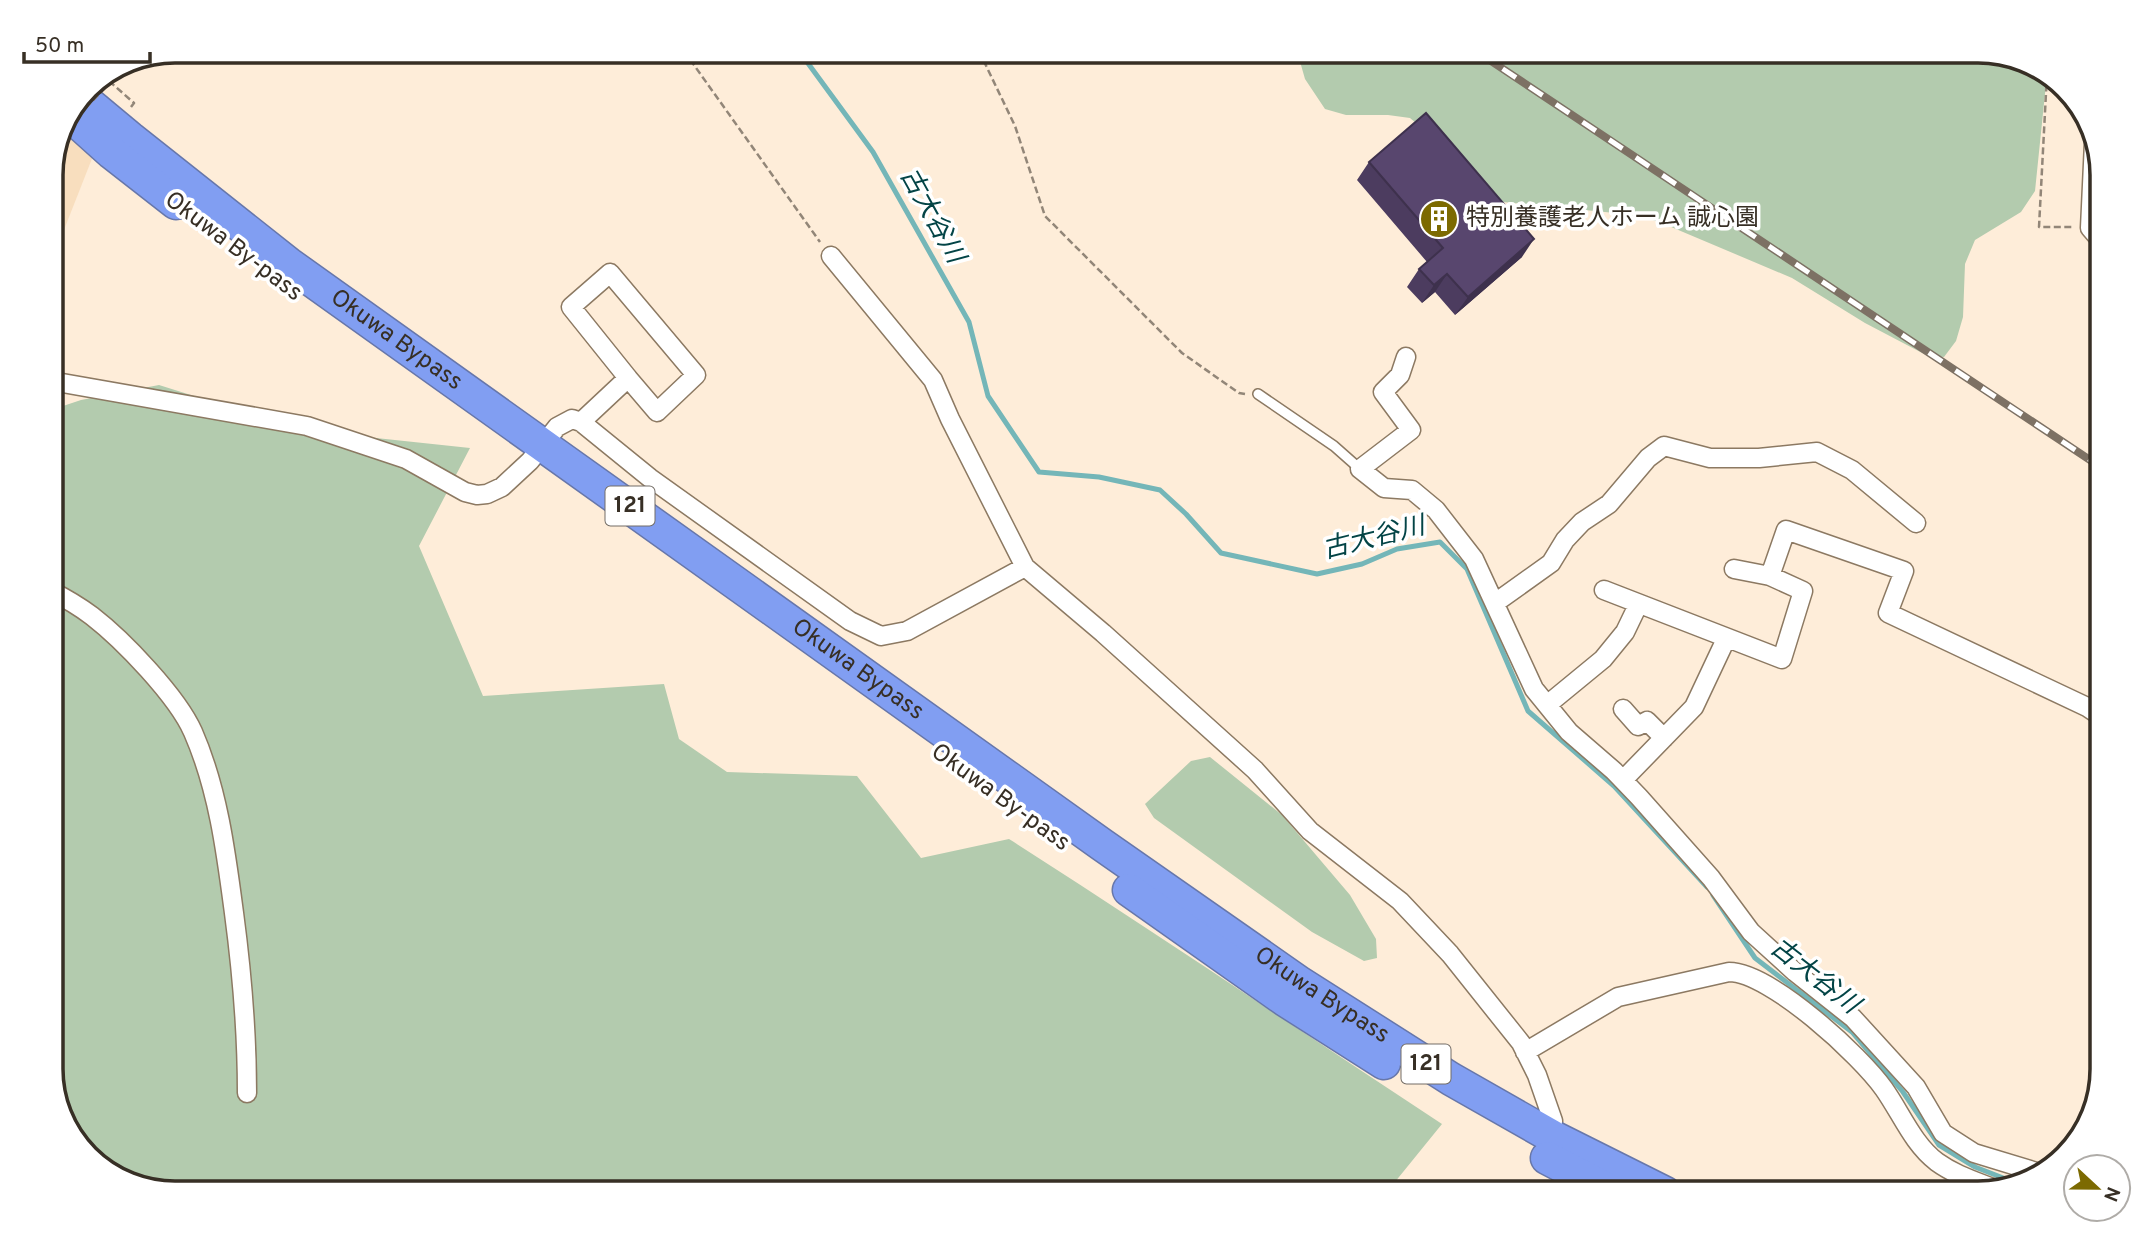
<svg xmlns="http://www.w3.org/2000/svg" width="2153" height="1244" viewBox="0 0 2153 1244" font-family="Overpass,'Noto Sans JP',sans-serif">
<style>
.built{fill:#f8debe}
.green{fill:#b3cbae}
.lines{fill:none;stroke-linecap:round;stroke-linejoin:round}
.stream{stroke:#74b6b8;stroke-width:5}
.lane-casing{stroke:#8c7962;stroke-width:12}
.street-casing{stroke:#8c7962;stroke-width:21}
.highway-casing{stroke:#6777aa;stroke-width:35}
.path{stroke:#928678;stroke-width:2.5;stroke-dasharray:7 3.5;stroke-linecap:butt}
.lane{stroke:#fff;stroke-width:9}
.street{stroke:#fff;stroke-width:18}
.highway{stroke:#819ef2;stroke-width:32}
.rail-casing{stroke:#7d7164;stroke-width:8}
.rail{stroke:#fff;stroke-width:5;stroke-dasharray:16;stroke-linecap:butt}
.path-bridge{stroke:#928678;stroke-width:2.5;stroke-dasharray:7 3.5;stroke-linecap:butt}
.wall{fill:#4c3c5f}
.shaded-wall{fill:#3e314d}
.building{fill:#58466e;stroke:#3e314d;stroke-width:2}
.labels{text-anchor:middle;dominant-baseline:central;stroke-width:7;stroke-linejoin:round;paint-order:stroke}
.shield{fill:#fff;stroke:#736d66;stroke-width:2}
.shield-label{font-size:23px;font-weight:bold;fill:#372f25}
.poi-label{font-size:24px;fill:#372f25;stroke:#fff;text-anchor:start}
.street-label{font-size:24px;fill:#372f25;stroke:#fff}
.water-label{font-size:26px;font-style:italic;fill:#034446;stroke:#fff}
.rim{fill:none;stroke:#372f25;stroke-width:3.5}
</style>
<rect width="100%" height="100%" fill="#feedd9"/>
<!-- built -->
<path class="built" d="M66,133L93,156L51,263V167Z"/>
<!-- green -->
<path class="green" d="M1297,51H1978L2040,67L2047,74L2035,191L2021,212L1975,240L1965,264L1963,317L1956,341L1944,357L1926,355L1865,323L1792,278L1657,221L1625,214L1472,199L1423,129L1410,118L1388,115H1346L1325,109L1305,79Z
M159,385L194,396L245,424L470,448L419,546L483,696L664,684L679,739L727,772L857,776L921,858L1009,839C1155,932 1297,1029 1442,1124L1386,1193H175L113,1177L68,1132L51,1077V410L81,400Z
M1210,757L1282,815L1350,895L1376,939L1377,958L1364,961L1312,932L1154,818L1145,804L1191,761Z"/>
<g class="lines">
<!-- stream -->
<path class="stream" d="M799,51L873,152L969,322L988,396L1039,472L1099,477L1160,490L1186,514L1221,553L1317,574L1362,564L1397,549L1440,542L1467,569L1528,711L1614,786L1707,887
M1713,895L1755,958L1852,1032L1903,1092L1939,1145L1975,1167L2016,1183"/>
<defs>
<path id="lane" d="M1258,394L1334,446L1360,469"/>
<path id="street" d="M2094,142L2090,228L2102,242
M831,256L933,380L950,419L1025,567L1103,633L1255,770L1310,831L1400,901L1450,954L1521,1043L1537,1075L1553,1121L1551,1140
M1406,357L1400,375L1383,392L1411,430L1360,469L1384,488L1412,490L1436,510L1474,559L1534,689L1569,732L1614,771L1639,797L1711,878L1751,932L1795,972L1853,1018L1916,1087L1943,1133L1974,1153L2043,1174
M51,381L307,426L406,459L465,492L477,495L487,494L502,487L530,461L557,427L572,419L581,422L650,478L850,621L881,636L907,631L1025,567
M581,422L628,378L657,412L696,375L610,273L571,307L628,378
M1770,576L1786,530L1904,571L1888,613L2087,707L2102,717
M1604,590L1782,659L1803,591L1770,576L1734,569
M51,591C65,598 80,607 92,616C123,640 177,696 193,732C218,789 226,852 234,913C242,973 247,1032 247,1093
M1495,603L1551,563L1565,540L1582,522L1609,504L1648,458L1664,446L1710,458H1759L1817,452L1852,470L1916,523
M1547,705L1603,659L1625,632L1638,605
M1623,709L1638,726L1647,721L1664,738
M1623,780L1694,707L1726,639
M1525,1052L1618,997L1729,972C1770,972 1861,1056 1884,1089C1901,1113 1913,1144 1937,1162C1955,1175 1975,1181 1995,1189"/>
<g id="highway">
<path id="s1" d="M82,98L130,138L289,264L1101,844L1300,983L1451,1079L1553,1137L1665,1193"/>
<path d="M73,118L112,153L176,203"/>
<path d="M1129,890L1285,1000L1384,1063"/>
<path d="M1547,1158L1614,1193"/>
</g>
</defs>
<!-- lane casing -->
<use href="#lane" class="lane-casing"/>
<!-- street casing -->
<use href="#street" class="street-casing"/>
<!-- highway casing -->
<use href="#highway" class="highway-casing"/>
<!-- path -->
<path class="path" d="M684,51L820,242
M979,51L1015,126L1045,216L1182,353L1239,393L1245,394
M2047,74L2039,227H2073
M109,81L134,103L131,107"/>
<!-- lane -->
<use href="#lane" class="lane"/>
<!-- street -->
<use href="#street" class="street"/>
<!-- highway -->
<use href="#highway" class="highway"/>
<defs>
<path id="rail" d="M1476,51L2102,468"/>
</defs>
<!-- rail casing -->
<use href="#rail" class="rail-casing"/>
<!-- rail -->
<use href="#rail" class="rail"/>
<!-- path-bridge -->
<path class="path-bridge" d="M71,123L105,88"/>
</g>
<!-- wall -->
<path class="wall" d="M1369,162L1522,257L1455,315L1435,292L1422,303L1407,287L1419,269L1427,262L1357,180Z"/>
<!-- shaded-wall -->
<path class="shaded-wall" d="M1534,239L1522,257L1455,315L1468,297Z
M1447,274L1435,292L1422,303L1434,285Z"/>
<!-- building -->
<path class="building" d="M1426,113L1534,239L1468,297L1447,274L1434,285L1419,269L1443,248L1369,162Z"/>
<!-- icons -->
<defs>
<symbol id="building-disc" viewBox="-11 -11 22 22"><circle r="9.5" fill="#7c6a01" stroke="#fff"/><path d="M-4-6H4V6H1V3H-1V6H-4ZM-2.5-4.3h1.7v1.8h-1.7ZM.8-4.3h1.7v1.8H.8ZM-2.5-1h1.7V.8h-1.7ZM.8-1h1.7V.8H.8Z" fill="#fff"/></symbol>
</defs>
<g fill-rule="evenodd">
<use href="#building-disc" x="1417" y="197" width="44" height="44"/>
</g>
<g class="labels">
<!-- shield labels -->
<g class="shield">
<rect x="605.5" y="486.5" width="49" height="39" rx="5"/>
<rect x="1401.5" y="1044.5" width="49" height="39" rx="5"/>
</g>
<g class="shield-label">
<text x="630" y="506">121</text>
<text x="1426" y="1064">121</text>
</g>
<!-- poi labels -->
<g class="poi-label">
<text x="1466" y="219">特別養護老人ホーム 誠心園</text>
</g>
<!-- street labels -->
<g class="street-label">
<text transform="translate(233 247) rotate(37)">Okuwa By-pass</text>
<text stroke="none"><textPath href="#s1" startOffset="397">Okuwa Bypass</textPath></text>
<text stroke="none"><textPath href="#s1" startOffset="964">Okuwa Bypass</textPath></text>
<text transform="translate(1000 798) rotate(36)">Okuwa By-pass</text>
<text stroke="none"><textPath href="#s1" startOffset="1531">Okuwa Bypass</textPath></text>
</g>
<!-- water labels -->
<g class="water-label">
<text transform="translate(931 216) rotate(61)">古大谷川</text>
<text transform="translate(1374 539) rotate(-14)">古大谷川</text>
<text transform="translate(1814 977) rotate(38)">古大谷川</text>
</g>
</g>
<!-- crop -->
<path d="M0 0H2153V1244H0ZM175 63H1978A112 112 0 0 1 2090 175V1069A112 112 0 0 1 1978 1181H175A112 112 0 0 1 63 1069V175A112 112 0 0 1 175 63Z" fill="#fff" fill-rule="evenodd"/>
<path class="rim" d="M175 63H1978A112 112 0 0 1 2090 175V1069A112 112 0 0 1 1978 1181H175A112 112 0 0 1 63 1069V175A112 112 0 0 1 175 63Z"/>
<!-- north arrow -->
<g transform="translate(2097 1188) rotate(112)"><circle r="33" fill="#ffffff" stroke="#afaca8" stroke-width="2"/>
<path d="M0-5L12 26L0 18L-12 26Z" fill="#7c6a01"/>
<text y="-10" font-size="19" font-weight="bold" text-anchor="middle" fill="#372f25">N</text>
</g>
<!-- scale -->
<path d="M24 52v10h126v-10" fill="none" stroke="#372f25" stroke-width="3.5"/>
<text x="35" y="52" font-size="21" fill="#372f25" stroke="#ffffff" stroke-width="5" paint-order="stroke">50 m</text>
</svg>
